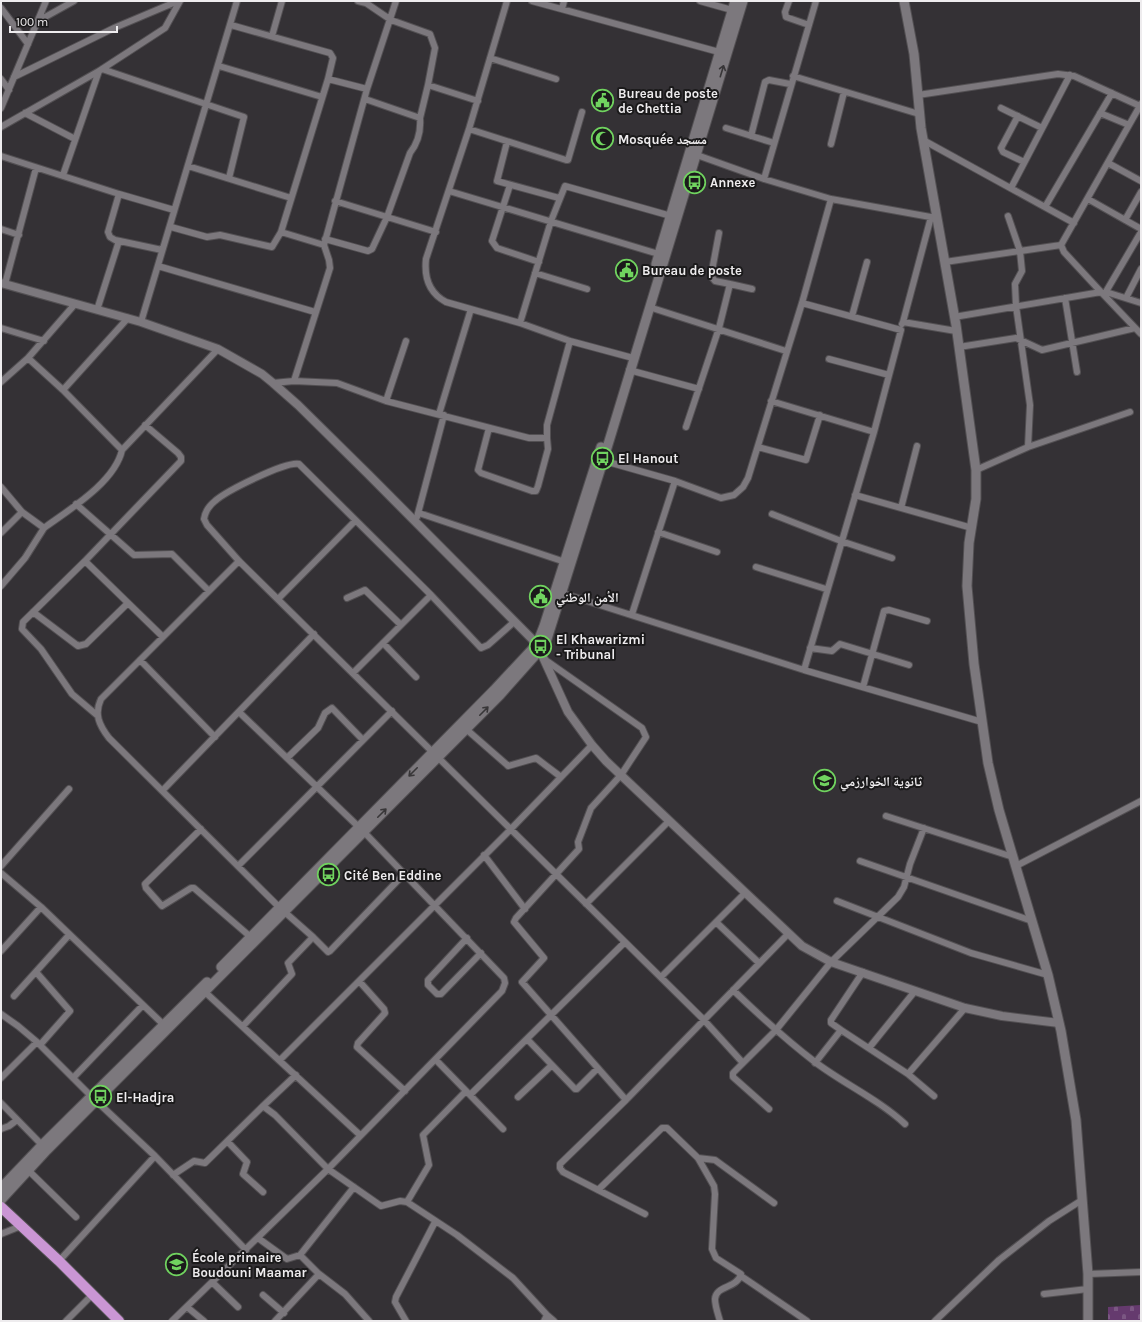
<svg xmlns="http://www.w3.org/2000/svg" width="1142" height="1322" viewBox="0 0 1142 1322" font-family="Karla,'Noto Naskh Arabic',sans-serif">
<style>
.cemetery{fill:url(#cemetery-stones)}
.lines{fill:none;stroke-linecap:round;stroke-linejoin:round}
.minor-casing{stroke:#535053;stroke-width:8}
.tertiary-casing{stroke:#535053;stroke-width:10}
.secondary-casing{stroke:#535053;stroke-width:11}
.trunk-casing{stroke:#535053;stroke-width:12}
.minor{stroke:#7c787d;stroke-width:6}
.tertiary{stroke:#7c787d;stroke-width:8}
.secondary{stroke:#7c787d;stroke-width:9}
.trunk{stroke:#ca96d4;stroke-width:10}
.oneway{stroke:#383638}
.labels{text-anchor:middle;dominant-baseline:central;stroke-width:4;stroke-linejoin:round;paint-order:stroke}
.poi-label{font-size:13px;font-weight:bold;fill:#eeecee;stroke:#1b1a1b;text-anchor:start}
</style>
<defs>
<pattern id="cemetery-stones" width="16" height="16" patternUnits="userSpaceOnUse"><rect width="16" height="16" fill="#653a6e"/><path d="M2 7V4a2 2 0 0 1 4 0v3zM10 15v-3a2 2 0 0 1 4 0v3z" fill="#7b5783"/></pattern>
</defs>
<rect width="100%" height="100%" fill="#343135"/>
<!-- cemetery -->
<path class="cemetery" d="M1141,1305V1321H1108V1307Z"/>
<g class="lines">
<defs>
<path id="minor" d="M358,1L366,3L391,20L430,34L435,48L428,85L478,101
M507,1L469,129L426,259C424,278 429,293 446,302L520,323L570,341L633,358
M532,1L719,52
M700,1L732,10
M789,1L785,12L786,17L809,25
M1,8L28,44
M562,9L564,1
M38,21L74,1
M231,25L330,53L333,58L328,79
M272,36L282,1
M490,58L556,79
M219,66L322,97
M102,69L244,117L229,178
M793,76L919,114
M14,77L114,28L178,1
M1,79L9,90
M918,95L1058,74L1074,76L1140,106
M365,99L420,118L428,85
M1,108L46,1
M1001,108L1042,128
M25,113L75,139
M1100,113L1129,125
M1018,116L1001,148L1003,152L1024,162
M1,127L99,71L165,28L180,1
M726,128L774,143
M469,129L566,160H568L582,112
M751,136L765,82L769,80L790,84
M923,140L1074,223
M507,142L497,181L559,198
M831,144L844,92
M694,154L764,179L831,199L936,218
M1,156L119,194L174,210
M1108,163L1141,181
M188,166L291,198
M63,175L99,71
M764,179L816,1
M510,185L492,241L497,248L539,262
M1011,188L1070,75
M449,191L662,255
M119,194L108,232L110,237L115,240L162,250
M1088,199L1141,229
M335,201L436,232
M1045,207L1112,93
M1125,220L1141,192
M171,227L207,237L220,235L272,247L281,232L328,79L367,89
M1,229L19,235
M281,232L324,245L367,89L396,1
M325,239L368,251L372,249L387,217L410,153C418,143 421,131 420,118
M945,262L1061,245
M158,266L315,312
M535,273L587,289
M5,284L36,168
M730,284L752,289
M1101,292L1064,252L1061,245L1141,104
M1106,292L1141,303
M1104,295L1141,232
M1065,298L1077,372
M1126,298L1141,269
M802,303L901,330L874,432L804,670
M649,307L786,351
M97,310L119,241
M852,316L867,262
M954,317L1101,292L1141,334
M141,322L237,1
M903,322L931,217
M520,323L551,221L565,186L671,216
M902,324L903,322L956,331
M1,328L44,341
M959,347L1016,338L1042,350L1135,328
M28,358L63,390L122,450L218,349
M829,359L889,375
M629,370L699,389
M294,381L330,268L329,260L324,245
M1,382L28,358L75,304
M273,383L294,381L337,383L386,401L529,438H547V425L570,341
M63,390L128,318
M386,401L406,341
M771,401L874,432
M439,414L471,309
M686,427L719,328L730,284L715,281L711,276L719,233
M489,428L478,470L481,473L532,491H536L538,486L548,449L547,438
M758,447L806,460L820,415
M1028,447L1130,412
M601,460L675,481L721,498L734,495L743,487L748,478L802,303L831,199
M976,470L1028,447L1030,405L1016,306L1015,284L1022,271L1020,251L1008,216
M1,487L22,512L1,533
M855,495L972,528
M76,504L134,555L172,554L209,591
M901,508L917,446
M22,512L44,528C70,509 115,482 122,450
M419,513L565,562
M772,514L841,541L892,558
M417,517L444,415
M658,532L717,552
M85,561L163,637
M239,561L207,525L204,519C205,512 210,505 215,501C226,491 286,461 299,464L431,595L354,672
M756,567L826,589
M1,586L25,558L44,528
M562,593L804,670L982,722
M431,595L481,648L488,645L514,622
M347,598L365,590L401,625
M278,599L355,521
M33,612L78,646L86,644L128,603
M632,614L675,481
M383,643L416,677
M810,648L832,651L840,644L909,665
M544,659L642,728L646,737L621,775L591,808L578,842L579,849L516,918L514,922L544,958L522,982L626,1100
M140,660L215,737
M863,687L884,611L889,610L927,621
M98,716L72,694L41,649L22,629L23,622L85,561L181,461V457L178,453L145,425
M466,729L506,764L508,766L536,758L561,777
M287,758L318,728L325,713L332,708L363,740
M163,790L314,634
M886,816L1013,857
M201,829L145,884L146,888L162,906L191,888H194L253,939
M484,855L525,909
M860,861L1032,921
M1,866L69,789
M238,866L392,711
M1016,866L1141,801
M1,873L41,907
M837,901L971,953L1048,975
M586,904L669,821
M716,922L759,963
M313,937L328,952L330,951L405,873
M467,938L428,980V985L437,994H441L481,953
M1,951L41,907L166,1027
M36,972L70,1011L40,1045
M661,977L745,893
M359,981L384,1009L385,1013L358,1043L357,1047L405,1091
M733,990C759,1015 786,1040 815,1062C844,1084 878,1099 905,1124
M205,992L360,1135
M14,996L69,935
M1,1014L18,1026L37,1042L91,1096L155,1156L246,1250
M243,1026L292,974L288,963L313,937L279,907L109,738C99,725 94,714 101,699L239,561L703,1019L743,1063L776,1030L831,962L898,897L904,887L910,864L924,828
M841,1030L831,1023V1020L863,972
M527,1039L575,1089H577L598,1068
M869,1048L915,991
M280,1060L510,830L592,745
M436,1060L470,1095L625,942
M743,1063L733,1073V1077L769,1109
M815,1063L841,1030L908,1074L965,1008
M908,1074L934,1096
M296,1075L263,1106L275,1115L328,1169L381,1206L400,1201L407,1202L457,1235L513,1278L547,1315L544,1321
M1,1078L37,1042
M73,1078L143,1005
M470,1095L503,1129
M518,1097L552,1065
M1,1103L42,1145
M1,1129L9,1126L17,1120
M228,1142L247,1162L243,1174L263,1192
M698,1158L715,1160L774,1203
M28,1170L76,1217
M173,1175L194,1161L205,1163L263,1106
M598,1190L662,1128H667L698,1158L714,1186L715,1194L712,1249L716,1258L741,1274C737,1289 716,1285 715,1299C715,1306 718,1314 720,1321
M407,1202L429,1165L423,1135L466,1091
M645,1214L563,1172L560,1168V1164L626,1100L788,934
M1,1234L21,1226
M258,1238L287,1259L300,1255L354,1187
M59,1261L155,1156
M319,1274L345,1294L369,1321
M1088,1274L1141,1272
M741,1276L807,1321
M212,1282L238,1307
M1044,1294L1088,1289
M263,1295L284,1313
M187,1307L204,1321
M547,1315L554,1321
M66,1321L93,1294
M172,1321L328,1169L502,991L505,983L504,978L364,832L239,712
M275,1321L319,1274L300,1255
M406,1321L395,1302L396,1297L435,1222
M935,1321L999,1260L1049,1221L1082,1200"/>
<path id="tertiary" d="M1,283L141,322L218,349L262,374L273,383L298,405L368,474L537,644L568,712L592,745L606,761L802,946L831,962L965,1008L1002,1016L1059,1023"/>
<path id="secondary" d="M904,1L914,54L921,128L956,325L976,470V499L969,543L967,586L974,664L988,763L999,810L1048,975L1061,1031L1076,1120L1088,1274V1321
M656,264L735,1
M221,967L494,690L537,644L544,626L601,447
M1,1188L42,1145L207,982
M1,1200L47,1150L500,695L540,650L547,639L603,461L743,1"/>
<path id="trunk" d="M1,1207L59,1261L119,1321"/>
</defs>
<!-- minor casing -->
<use href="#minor" class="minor-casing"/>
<!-- tertiary casing -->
<use href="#tertiary" class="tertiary-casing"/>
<!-- secondary casing -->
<use href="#secondary" class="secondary-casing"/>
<!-- trunk casing -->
<use href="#trunk" class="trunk-casing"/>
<!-- minor -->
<use href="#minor" class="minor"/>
<!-- tertiary -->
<use href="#tertiary" class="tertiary"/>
<!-- secondary -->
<use href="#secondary" class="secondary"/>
<!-- trunk -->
<use href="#trunk" class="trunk"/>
</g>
<!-- one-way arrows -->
<defs><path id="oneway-shaft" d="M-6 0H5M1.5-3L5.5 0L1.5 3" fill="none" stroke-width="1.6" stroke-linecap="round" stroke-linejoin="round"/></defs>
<g class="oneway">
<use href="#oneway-shaft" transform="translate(722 71) rotate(-73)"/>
<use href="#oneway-shaft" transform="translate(484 711) rotate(-45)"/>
<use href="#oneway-shaft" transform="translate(413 772) rotate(135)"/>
<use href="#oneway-shaft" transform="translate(382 813) rotate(-45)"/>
</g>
<!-- icons -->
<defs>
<symbol id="civic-ring" viewBox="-11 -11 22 22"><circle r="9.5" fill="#1b1a1b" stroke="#70d35f" stroke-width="1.5"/><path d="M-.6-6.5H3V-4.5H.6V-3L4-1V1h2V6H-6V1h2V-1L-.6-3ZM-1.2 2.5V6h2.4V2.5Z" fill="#70d35f"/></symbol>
<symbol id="mosque-ring" viewBox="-11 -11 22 22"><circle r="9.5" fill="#1b1a1b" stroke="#70d35f" stroke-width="1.5"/><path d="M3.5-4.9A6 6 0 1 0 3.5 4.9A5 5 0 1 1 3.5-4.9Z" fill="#70d35f"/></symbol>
<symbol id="bus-ring" viewBox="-11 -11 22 22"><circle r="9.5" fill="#1b1a1b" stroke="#70d35f" stroke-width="1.5"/><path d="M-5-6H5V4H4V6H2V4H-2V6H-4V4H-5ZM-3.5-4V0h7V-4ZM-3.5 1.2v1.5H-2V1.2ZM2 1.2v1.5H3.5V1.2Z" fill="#70d35f"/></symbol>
<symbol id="school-ring" viewBox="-11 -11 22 22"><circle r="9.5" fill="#1b1a1b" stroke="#70d35f" stroke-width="1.5"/><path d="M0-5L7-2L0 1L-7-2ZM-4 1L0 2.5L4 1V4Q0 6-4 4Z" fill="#70d35f"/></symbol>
</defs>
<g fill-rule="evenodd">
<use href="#civic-ring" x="590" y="88" width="25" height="25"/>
<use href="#mosque-ring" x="590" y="126" width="25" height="25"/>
<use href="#bus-ring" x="682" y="170" width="25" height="25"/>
<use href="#civic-ring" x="614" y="258" width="25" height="25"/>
<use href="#bus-ring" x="590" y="446" width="25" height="25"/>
<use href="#civic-ring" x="528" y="584" width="25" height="25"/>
<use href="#bus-ring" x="528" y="634" width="25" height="25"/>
<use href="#school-ring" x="812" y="768" width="25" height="25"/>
<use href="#bus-ring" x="316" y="862" width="25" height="25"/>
<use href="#bus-ring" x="88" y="1084" width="25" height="25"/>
<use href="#school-ring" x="164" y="1252" width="25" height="25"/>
</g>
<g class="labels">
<!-- poi labels -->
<g class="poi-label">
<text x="618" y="93">Bureau de poste<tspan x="618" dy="15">de Chettia</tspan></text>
<text x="618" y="139">Mosquée مسجد</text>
<text x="710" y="182">Annexe</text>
<text x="642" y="270">Bureau de poste</text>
<text x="618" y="458">El Hanout</text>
<text x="556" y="597">الأمن الوطني</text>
<text x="556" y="639">El Khawarizmi<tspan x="556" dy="15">- Tribunal</tspan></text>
<text x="840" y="781">ثانوية الخوارزمي</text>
<text x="344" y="875">Cité Ben Eddine</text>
<text x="116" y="1097">El-Hadjra</text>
<text x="192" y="1257">École primaire<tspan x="192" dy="15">Boudouni Maamar</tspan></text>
</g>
</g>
<!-- border -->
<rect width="1142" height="1322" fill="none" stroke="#eeecee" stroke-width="4"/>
<!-- scale -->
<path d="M10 26v6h107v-6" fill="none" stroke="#eeecee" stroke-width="2"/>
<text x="16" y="26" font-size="12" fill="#eeecee" stroke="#1b1a1b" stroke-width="3" paint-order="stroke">100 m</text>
</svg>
